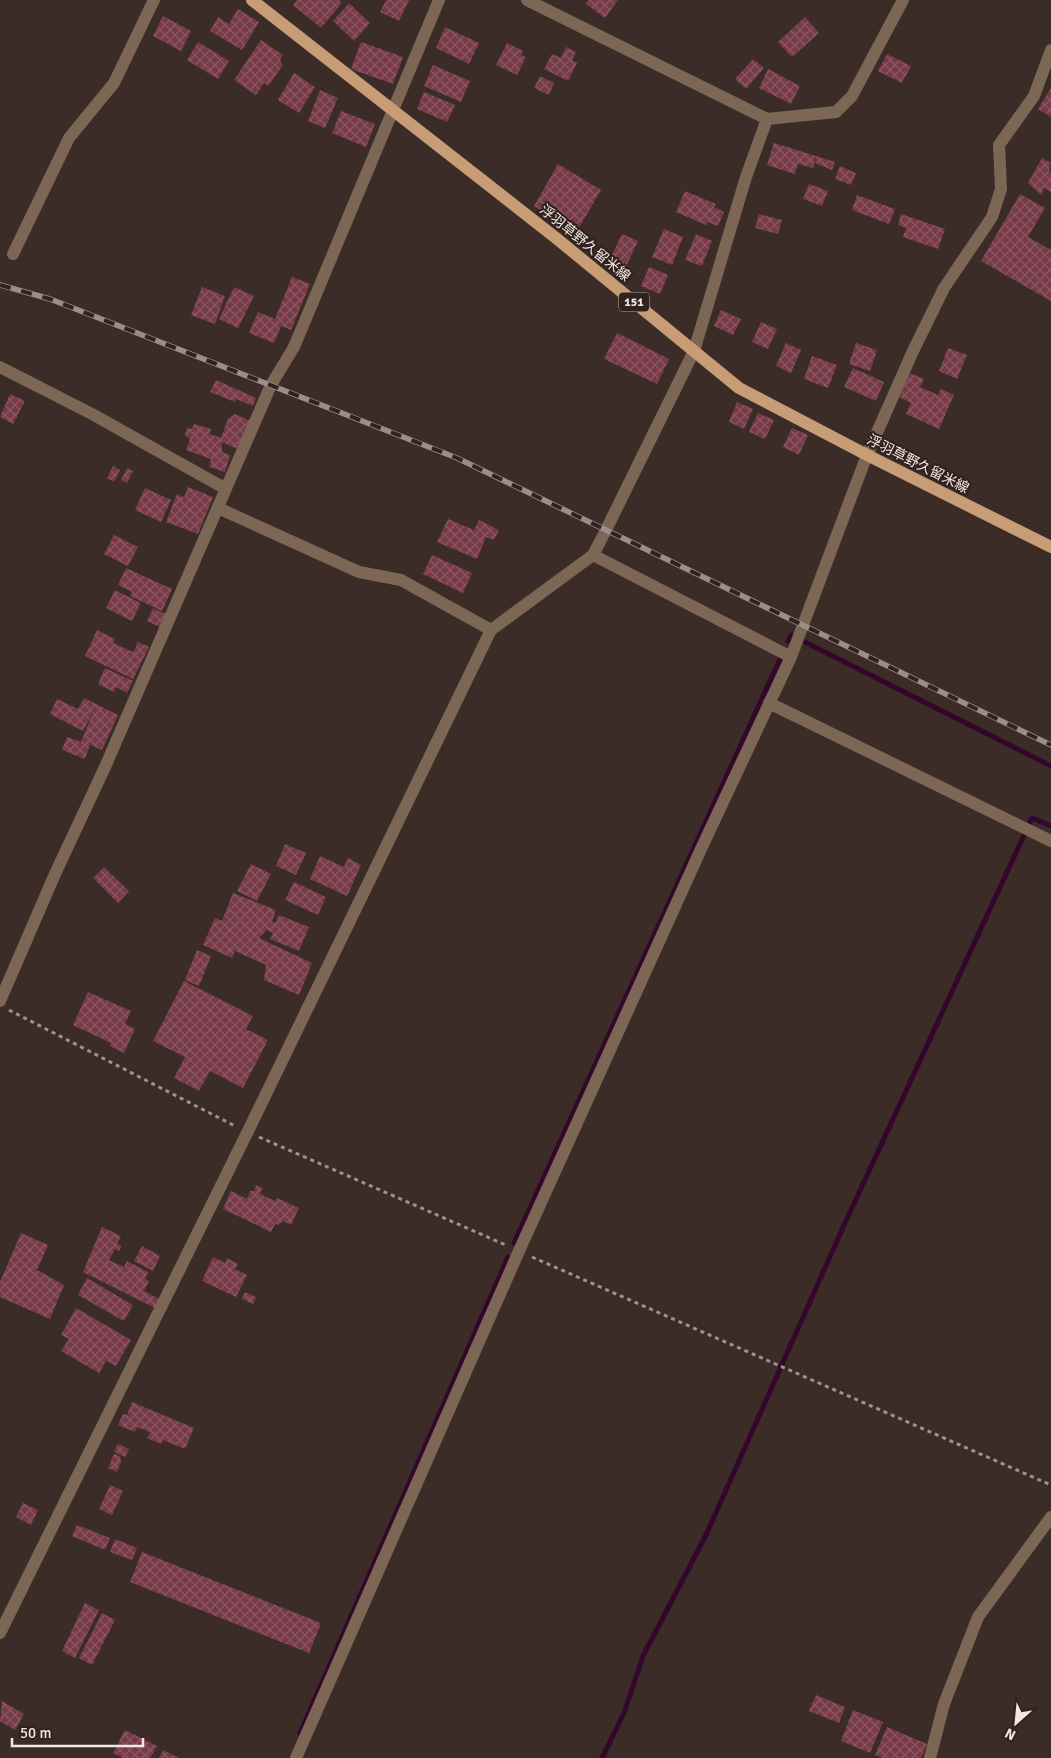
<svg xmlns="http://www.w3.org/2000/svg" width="1051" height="1758" viewBox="0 0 1051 1758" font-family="Signika,'Noto Sans JP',sans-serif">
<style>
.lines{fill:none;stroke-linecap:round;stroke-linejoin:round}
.stream{stroke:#34062b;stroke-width:5}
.building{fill:url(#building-cross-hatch)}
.path{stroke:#9e928e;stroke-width:3;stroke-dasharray:4 4;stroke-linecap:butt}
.street{stroke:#7c6755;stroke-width:12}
.primary{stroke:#c89d76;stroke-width:12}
.rail-casing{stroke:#9a8d8a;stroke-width:5.5}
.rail{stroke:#31221e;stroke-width:4;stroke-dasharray:11;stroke-linecap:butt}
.labels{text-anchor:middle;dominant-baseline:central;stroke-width:4.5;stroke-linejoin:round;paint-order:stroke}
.shield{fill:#31221e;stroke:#b7aca9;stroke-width:1}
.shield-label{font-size:12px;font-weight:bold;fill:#f1e7e4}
.street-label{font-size:14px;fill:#f1e7e4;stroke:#31221e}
</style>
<defs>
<pattern id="building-cross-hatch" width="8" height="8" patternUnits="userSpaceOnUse" patternTransform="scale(1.25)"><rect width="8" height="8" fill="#773a48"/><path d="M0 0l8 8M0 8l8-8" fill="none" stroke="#8b5662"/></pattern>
</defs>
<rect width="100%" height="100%" fill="#3b2c28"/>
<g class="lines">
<!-- stream -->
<path class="stream" d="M788,641L791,635L792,636
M805,642L1051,766
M514,1243L780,659
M300,1733L508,1257
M602,1758L624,1713L643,1656L706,1535L845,1223L1032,818L1051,826"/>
</g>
<!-- building -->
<path class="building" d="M297,0H339L342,3L321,28L293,5Z
M386,0H409L399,21L380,12Z
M589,0H618L605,18L586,4Z
M349,3L370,23L354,41L333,21Z
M238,9L259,22L242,50L210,31L218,17L229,24Z
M163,16L191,31L181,51L153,36Z
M805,17L819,33L792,57L778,42Z
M445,27L479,43L469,64L436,48Z
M261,40L283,55L280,60L283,65L268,86L264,83L256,95L234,80Z
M198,42L229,61L218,79L187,60Z
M361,42L403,57L393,84L351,69Z
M507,43L523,51L521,55L526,57L517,75L496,65Z
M566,47L576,52L572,60L577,63L568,81L544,69L552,54L561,58Z
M887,54L911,66L902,83L878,71Z
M753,59L764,68L746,89L735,79Z
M433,65L470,81L461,102L424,86Z
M768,69L800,86L791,104L759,88Z
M294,73L315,87L299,113L278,100Z
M540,76L554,83L549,95L534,88Z
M1051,88V117L1038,109Z
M320,90L338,98L325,128L308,121Z
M424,92L455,105L447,122L417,109Z
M341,111L375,124L366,147L332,133Z
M774,143L816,156L835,162L832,170L815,163L816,156L813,168L798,164L795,174L767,165Z
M1042,158L1051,163L1049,171L1051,173V192L1044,188L1041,195L1028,183Z
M558,164L601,190L577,231L534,206Z
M840,166L856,173L851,185L835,179Z
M809,184L828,191L822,206L803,199Z
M685,191L716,204L714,207L724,212L718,226L707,222L706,225L676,212Z
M1020,194L1045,208L1028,237L1051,250V301L981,261Z
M857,195L895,209L889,224L852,210Z
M759,214L782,220L778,234L755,228Z
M901,214L945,229L938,249L903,237L906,228L898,225Z
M664,229L683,237L672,265L652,257Z
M622,234L638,241L625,269L609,261Z
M696,234L712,241L702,266L685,260Z
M649,267L668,275L660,294L641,286Z
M292,277L310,284L291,330L281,326L274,343L249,333L258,312L275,319Z
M202,287L225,296L215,324L191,315Z
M234,287L254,296L238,328L219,319Z
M721,310L741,319L733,335L714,326Z
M761,322L777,329L768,349L752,342Z
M617,333L669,359L657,384L604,359Z
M786,343L801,350L791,373L776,366Z
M856,343L877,350L870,371L849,364Z
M948,348L967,355L957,379L939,371Z
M812,356L837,365L828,388L804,379Z
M853,368L884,382L876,401L844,387Z
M910,373L924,379L920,387L938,395L941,389L954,395L939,429L906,414L911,403L899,397Z
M216,380L256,398L253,406L236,399L235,402L210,392Z
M10,394L25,401L13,424L0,417Z
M737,402L753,409L744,429L729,422Z
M758,413L774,420L765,439L749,432Z
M235,414L251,421L237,449L222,442V452L230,455L225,472L209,467L211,459L186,450L190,439L185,435L187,428L192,429L194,424L211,429L210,434L221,438L228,419Z
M792,428L808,435L799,455L783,447Z
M113,466L120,470L114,482L107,478Z
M127,468L133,471L127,483L121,480Z
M188,487L213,497L198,534L166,522L177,494L184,497Z
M145,488L171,500L161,522L135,510Z
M448,519L474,530L479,520L499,530L494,540L486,537L477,559L437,542Z
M114,535L138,547L128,566L104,554Z
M432,555L472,573L463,593L423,574Z
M126,568L172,589L162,611L130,596L132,592L118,585Z
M115,590L141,603L132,621L106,608Z
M153,608L166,614L160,627L147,621Z
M97,630L115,639L113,643L133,652L138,642L149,647L133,679L85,656Z
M105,668L133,681L127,693L116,687L114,692L98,684Z
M84,698L118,715L102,750L91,745V742L85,759L62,750L67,737L81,742L94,710L83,731L50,714L57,699L78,709Z
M285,844L306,853L296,875L276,866Z
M320,856L344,867L348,858L361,865L347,896L310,879Z
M251,864L271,874L257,901L237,891Z
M104,867L129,891L118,903L93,878Z
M294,882L326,897L318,915L285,900Z
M233,893L276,910L272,922L275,923L279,915L309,927L299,951L270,939L273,933L267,930L259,938L312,963L299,995L264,980L266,965L235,951L232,958L203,945L215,918L222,921Z
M197,950L211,956L199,986L185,980Z
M184,981L253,1016L246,1029L268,1040L243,1088L210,1071L199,1091L174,1078L185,1057L153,1041Z
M88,992L131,1011L125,1024L135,1029L124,1053L110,1046L111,1043L73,1025Z
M256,1185L262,1188L260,1194L275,1201L277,1198L299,1208L291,1225L283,1221L278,1225L275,1224L271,1232L223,1209L231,1191L247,1199L250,1191H254Z
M102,1227L121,1236L117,1244L122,1246L119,1251L115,1249L109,1260L124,1267L127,1261L148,1272L145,1279L149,1281L144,1291L159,1299L155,1308L83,1272Z
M21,1233L48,1245L37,1270L64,1285L50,1319L0,1297V1282Z
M142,1246L160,1256L153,1271L134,1261Z
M213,1257L225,1263L227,1258L238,1264L235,1269L247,1275L236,1297L202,1281Z
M87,1278L133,1305L124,1321L78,1295Z
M245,1292L256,1297L253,1304L242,1299Z
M76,1308L131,1340L116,1366L106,1361L99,1373L61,1351L69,1339L61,1335Z
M132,1402L194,1428L185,1449L163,1440L161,1444L147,1438L150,1432L137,1427L135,1432L118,1425L123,1414L127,1415Z
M118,1444L129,1449L125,1457L114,1452Z
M114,1454L120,1456L121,1462L117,1472L108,1468Z
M110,1485L123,1491L112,1515L99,1509Z
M23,1503L38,1510L31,1525L16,1517Z
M77,1525L110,1538L105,1550L72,1536Z
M115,1539L137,1548L132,1560L110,1552Z
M142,1552L321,1623L309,1653L130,1582Z
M85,1603L99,1610L75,1658L62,1651Z
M102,1613L115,1620L92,1665L79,1658Z
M816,1695L845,1707L839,1723L809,1711Z
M2,1701L24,1714L15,1730L0,1721Z
M853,1710L883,1722L870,1753L841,1741Z
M887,1727L927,1744L921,1758H883L875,1755Z
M125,1730L157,1746L150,1758H123L113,1753Z
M163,1750L179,1758H159Z"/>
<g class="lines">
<!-- path -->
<path class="path" d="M9,1010L235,1126
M259,1137L508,1246
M532,1257L1051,1485"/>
<!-- street -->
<path class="street" d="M527,0L767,119L836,112L852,96L903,0
M13,254L69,138L114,83L154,0
M0,367L92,414L226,489
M218,508L359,572L401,580L491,630
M593,555L791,657
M769,703L1051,841
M0,1001L55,874L105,767L271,385L294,347L439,0
M0,1633L249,1129L491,630L593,555L606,530L694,351L746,177L767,119
M296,1758L519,1251L701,849L791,657L867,455L913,351L944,288L992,217L1001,189L999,145L1034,96L1051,50
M930,1758L944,1704L978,1617L1051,1517"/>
<!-- primary -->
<path class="primary" d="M252,0L556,238L739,388L867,455L1051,547"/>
<defs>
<path id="rail" d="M0,285L50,299L457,458L1051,745"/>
</defs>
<!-- rail casing -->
<use href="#rail" class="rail-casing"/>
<!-- rail -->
<use href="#rail" class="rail"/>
</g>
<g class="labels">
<!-- shield labels -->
<rect class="shield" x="619" y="292.5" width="30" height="19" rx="4"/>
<g class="shield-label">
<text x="634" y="302">151</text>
</g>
<!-- street labels -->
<g class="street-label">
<text transform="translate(585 243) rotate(39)">浮羽草野久留米線</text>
<text transform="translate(918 464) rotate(27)">浮羽草野久留米線</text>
</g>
</g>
<!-- north arrow -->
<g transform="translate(1016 1723) rotate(207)" stroke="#31221e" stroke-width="4" paint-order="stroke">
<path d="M0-4L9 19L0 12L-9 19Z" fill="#f1e7e4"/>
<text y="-8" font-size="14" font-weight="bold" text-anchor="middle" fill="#f1e7e4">N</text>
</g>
<!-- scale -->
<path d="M12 1738v8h131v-8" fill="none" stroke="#f1e7e4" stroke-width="2.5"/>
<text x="20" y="1738" font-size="15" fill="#f1e7e4" stroke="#31221e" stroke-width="4" paint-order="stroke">50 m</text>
</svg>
